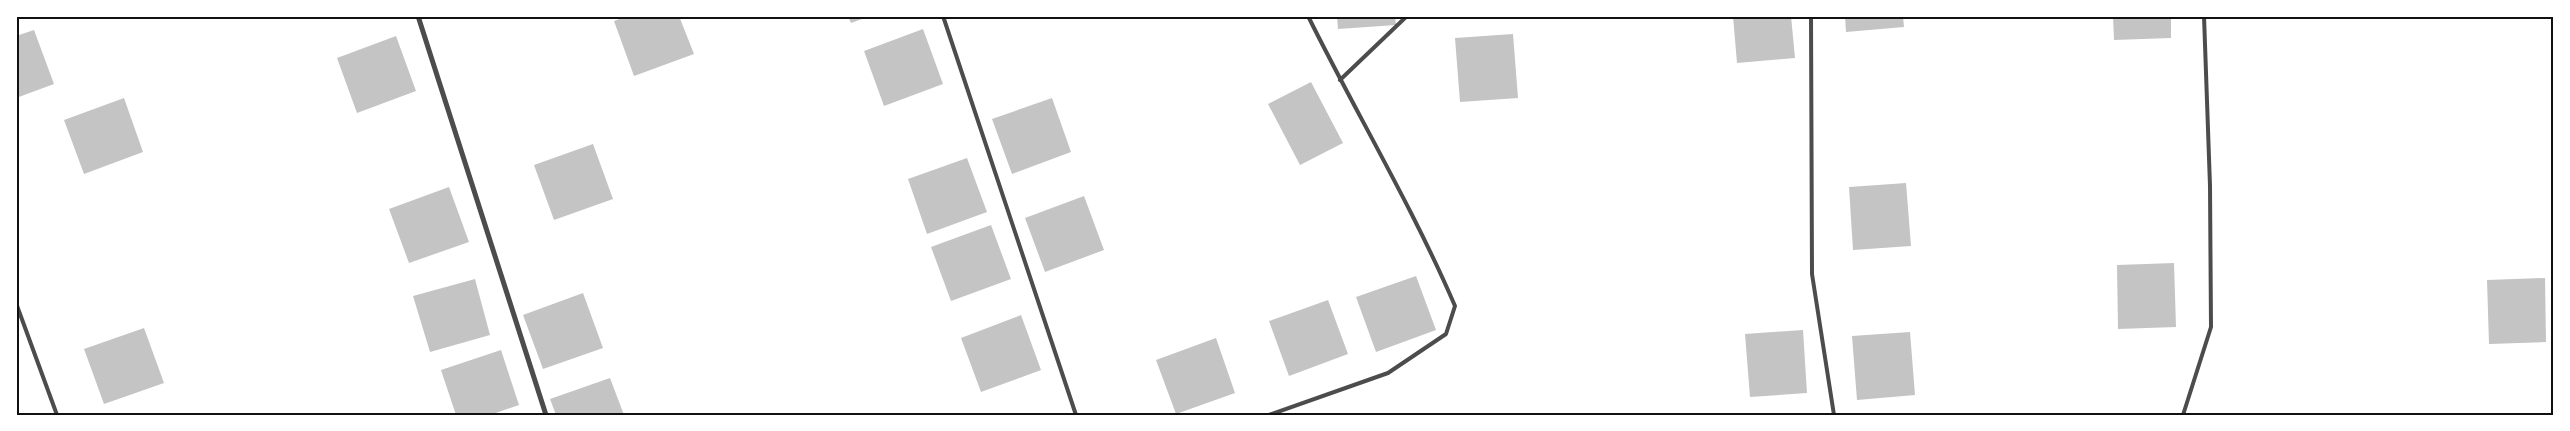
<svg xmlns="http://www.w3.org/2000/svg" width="2570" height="431" viewBox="0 0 2570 431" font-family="'Alegreya Sans',sans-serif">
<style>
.building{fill:#c4c4c4}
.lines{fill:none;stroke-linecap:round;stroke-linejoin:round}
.service{stroke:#4c4c4c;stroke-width:4}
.minor{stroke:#4c4c4c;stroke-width:5}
.neatline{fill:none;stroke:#111;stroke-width:2}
</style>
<rect width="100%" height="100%" fill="#fff"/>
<!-- building -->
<path class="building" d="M628,16H679L694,54L634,76L614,21Z
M848,16H870L851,23Z
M1337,16H1395L1396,25L1338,29Z
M1733,16H1791L1795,58L1737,63Z
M1845,16H1903L1904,27L1846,32Z
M2113,16H2171V38L2114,40Z
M923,29L943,84L884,106L864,51Z
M34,30L54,84L16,98V36Z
M1513,34L1518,98L1460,102L1455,38Z
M396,36L416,91L357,113L337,58Z
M1311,82L1343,143L1300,165L1268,104Z
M124,98L143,152L84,174L64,120Z
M1052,98L1071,152L1012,174L992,119Z
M593,144L613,199L554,220L534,165Z
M967,158L987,212L927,234L908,179Z
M1906,183L1911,246L1853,250L1849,187Z
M449,187L469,242L409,263L389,209Z
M1084,196L1104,250L1045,272L1025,218Z
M991,225L1011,279L951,301L931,247Z
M2174,263L2176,327L2118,329L2117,265Z
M1416,276L1436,330L1376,352L1356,297Z
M2545,278L2546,342L2489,344L2487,280Z
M475,279L490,335L430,352L413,296Z
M583,293L603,348L543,369L523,315Z
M1328,300L1348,354L1289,376L1269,321Z
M1021,315L1041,370L981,392L961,338Z
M144,328L164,383L104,404L84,349Z
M1803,330L1807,393L1750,397L1745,334Z
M1910,332L1915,395L1857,400L1852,336Z
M1216,338L1235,393L1176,414L1156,360Z
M501,350L519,405L490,415H456L441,370Z
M610,378L624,415H556L550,399Z"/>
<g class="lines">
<!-- service -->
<path class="service" d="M943,16L1076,415
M1811,16L1812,274L1834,415
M1340,80L1407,16
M16,303L57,415
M1269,415L1388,373L1446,334L1455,306C1412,206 1356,113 1308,16
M2183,415L2211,327L2210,186L2204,16"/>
<!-- minor -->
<path class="minor" d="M418,16L546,415"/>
</g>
<!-- border -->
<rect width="2570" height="431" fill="none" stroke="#ffffff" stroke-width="35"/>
<rect x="18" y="18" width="2534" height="396" class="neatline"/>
</svg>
